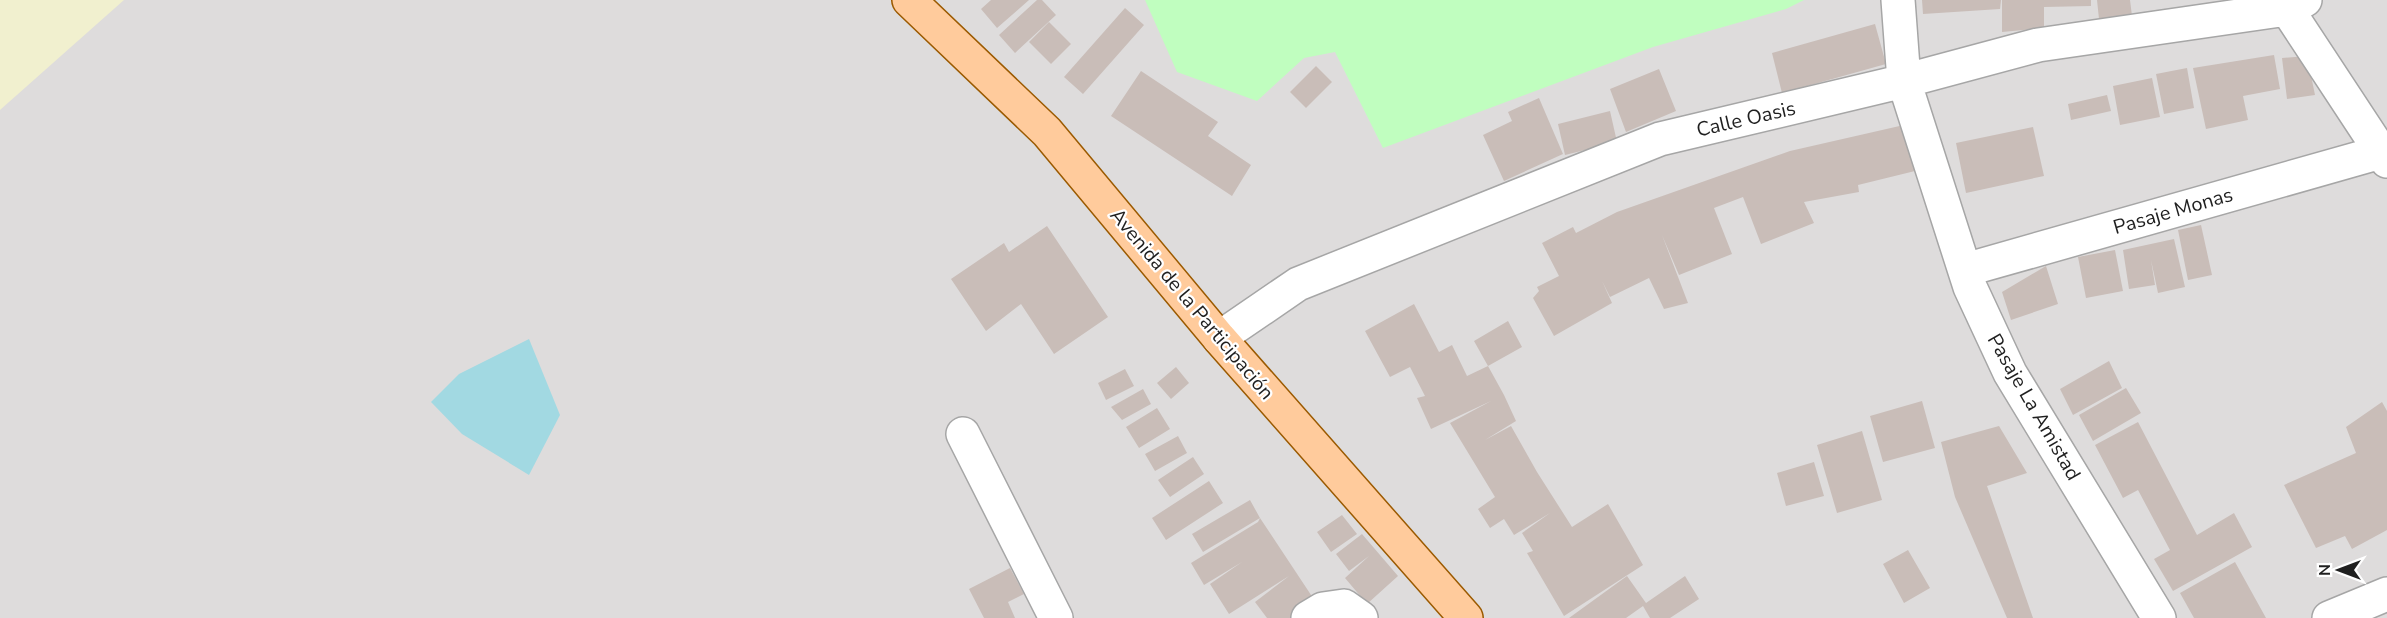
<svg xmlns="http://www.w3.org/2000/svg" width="2387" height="618" viewBox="0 0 2387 618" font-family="'Nunito Sans',sans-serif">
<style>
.residential{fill:#dedcdc}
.farmland{fill:#f1f0cf}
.park{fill:#c0febf}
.water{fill:#a2d9e2}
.building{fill:#c9bdb8}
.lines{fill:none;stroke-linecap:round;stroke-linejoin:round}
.minor-casing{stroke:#a6a6a6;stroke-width:36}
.major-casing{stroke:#9b5a00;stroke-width:36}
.minor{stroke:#fff;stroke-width:33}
.major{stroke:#ffcb9c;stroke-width:33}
.labels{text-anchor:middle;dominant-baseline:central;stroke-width:4.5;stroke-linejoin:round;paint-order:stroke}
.street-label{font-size:20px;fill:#1f1f1f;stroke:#fff}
</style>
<rect width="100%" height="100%" fill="#f1ece5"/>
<!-- residential -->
<path class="residential" d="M0,0H2387V618H0Z"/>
<!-- farmland -->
<path class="farmland" d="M0,0H124L0,110Z"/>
<!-- park -->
<path class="park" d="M1145,0H1804L1786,9L1653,47L1383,148L1335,52L1304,58L1257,101L1177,72Z"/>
<!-- water -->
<path class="water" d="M529,339L560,415L529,475L462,434L431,402L459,374Z"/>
<!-- building -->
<path class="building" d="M991,0H1029L997,28L981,9Z
M1037,0H1042L1056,15L1015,53L999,35Z
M1922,0H2001L2000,9L1923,14Z
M2002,0H2091V6L2044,7V28L2002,32Z
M2097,0H2130L2132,16L2099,19Z
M1125,8L1144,25L1083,94L1064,77Z
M1049,22L1071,44L1051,64L1029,42Z
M1875,24L1886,64L1782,93L1772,53Z
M2274,55L2280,89L2243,96L2248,120L2206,129L2193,68Z
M2307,56L2315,95L2287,99L2282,58Z
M1316,66L1332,82L1306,108L1290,92Z
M2187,68L2194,108L2164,114L2156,74Z
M1659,69L1676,111L1626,132L1610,89Z
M1141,71L1218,122L1208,136L1251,165L1232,196L1111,116Z
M2152,78L2160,117L2120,125L2113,86Z
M2107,95L2111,111L2071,120L2068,104Z
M1539,98L1563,154L1504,181L1483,135L1512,121L1508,112Z
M1610,111L1617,142L1565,155L1558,124Z
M1904,125L1915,171L1858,185L1859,192L1804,202L1814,223L1761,244L1743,197L1714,208L1732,254L1679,275L1662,235L1688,303L1664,309L1649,278L1610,297L1602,281L1612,303L1554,336L1533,298L1539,291L1537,287L1559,276L1542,243L1573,227L1576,233L1617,212L1790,151Z
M2033,127L2044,176L1966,193L1956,143Z
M2201,225L2212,275L2188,280L2178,230Z
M1047,226L1108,317L1054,354L1021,304L986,331L951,279L1004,243L1009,252Z
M2174,239L2185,287L2158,293L2151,260L2155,285L2129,289L2123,250Z
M2115,250L2123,291L2086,298L2078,257Z
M2046,266L2058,304L2011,320L2002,292Z
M1414,304L1439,352L1452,345L1467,376L1488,366L1504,395L1516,421L1485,440L1511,426L1537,472L1572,527L1608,504L1643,565L1564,616L1527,553L1533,551L1522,533L1550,513L1514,535L1504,519L1490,528L1478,509L1495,497L1450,423L1491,401L1431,429L1417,398L1425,396L1410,367L1390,377L1365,331Z
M1508,321L1522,347L1488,366L1474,341Z
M2109,361L2122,388L2073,415L2060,389Z
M1176,367L1189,383L1171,399L1157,383Z
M1125,369L1134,386L1106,400L1098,383Z
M2126,388L2141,413L2093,441L2079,415Z
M1143,389L1151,404L1122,420L1111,407Z
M1922,401L1935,448L1883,462L1870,416Z
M2382,402L2387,411V530L2352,549L2345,536L2316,548L2284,485L2356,453L2346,427Z
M1157,408L1170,429L1139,448L1126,427Z
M2138,422L2197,535L2234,513L2252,547L2173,591L2154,559L2170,550L2138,490L2123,498L2095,445Z
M1999,426L2027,473L1987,486L2033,618H2007L1955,497L1941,442Z
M1862,431L1882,500L1837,513L1817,445Z
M1178,436L1187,453L1155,471L1145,454Z
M1193,457L1204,474L1170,497L1158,480Z
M1814,462L1824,496L1786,506L1777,473Z
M1209,481L1223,503L1166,540L1152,518Z
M1250,500L1260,518L1203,552L1192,534Z
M1342,515L1357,534L1331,552L1317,532Z
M1260,518L1315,601L1292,618H1267L1255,602L1289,576L1229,614L1210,584L1242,562L1204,585L1191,563L1258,522Z
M1362,534L1398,576L1367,604L1345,578L1369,556L1349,571L1336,554Z
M1908,550L1930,588L1904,603L1883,564Z
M2235,562L2266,618H2194L2180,593Z
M1010,568L1024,594L1008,602L1015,618H984L969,589Z
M1627,576L1646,603L1685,576L1699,599L1670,618H1650L1643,606L1626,618H1569Z"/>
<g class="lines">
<defs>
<path id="minor" d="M1898,0L1904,81L1970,287L2010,373L2159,618
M2287,9L2387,161
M1965,270L2381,152
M1219,338L1298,284L1660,139L1904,81L2038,45L2287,9L2305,0
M963,434L1056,618
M1308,618L1323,609L1344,606L1361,618
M2329,618L2387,594"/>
<path id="major" d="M909,0L1047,132L1219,338L1466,618"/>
</defs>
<!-- minor casing -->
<use href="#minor" class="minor-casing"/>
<!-- major casing -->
<use href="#major" class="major-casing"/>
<!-- minor -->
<use href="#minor" class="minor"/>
<!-- major -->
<use href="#major" class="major"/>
</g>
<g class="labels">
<!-- street labels -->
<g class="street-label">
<text transform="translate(1746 119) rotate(-13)">Calle Oasis</text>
<text transform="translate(2173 211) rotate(-16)">Pasaje Monas</text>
<text transform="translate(1192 304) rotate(50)">Avenida de la Participación</text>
<text transform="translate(2034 407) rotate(60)">Pasaje La Amistad</text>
</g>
</g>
<!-- north arrow -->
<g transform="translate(2339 570) rotate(270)" stroke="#ffffff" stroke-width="4.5" paint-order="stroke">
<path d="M0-4.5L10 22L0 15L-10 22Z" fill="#1f1f1f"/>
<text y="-9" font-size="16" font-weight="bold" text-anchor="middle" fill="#1f1f1f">N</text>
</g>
</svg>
